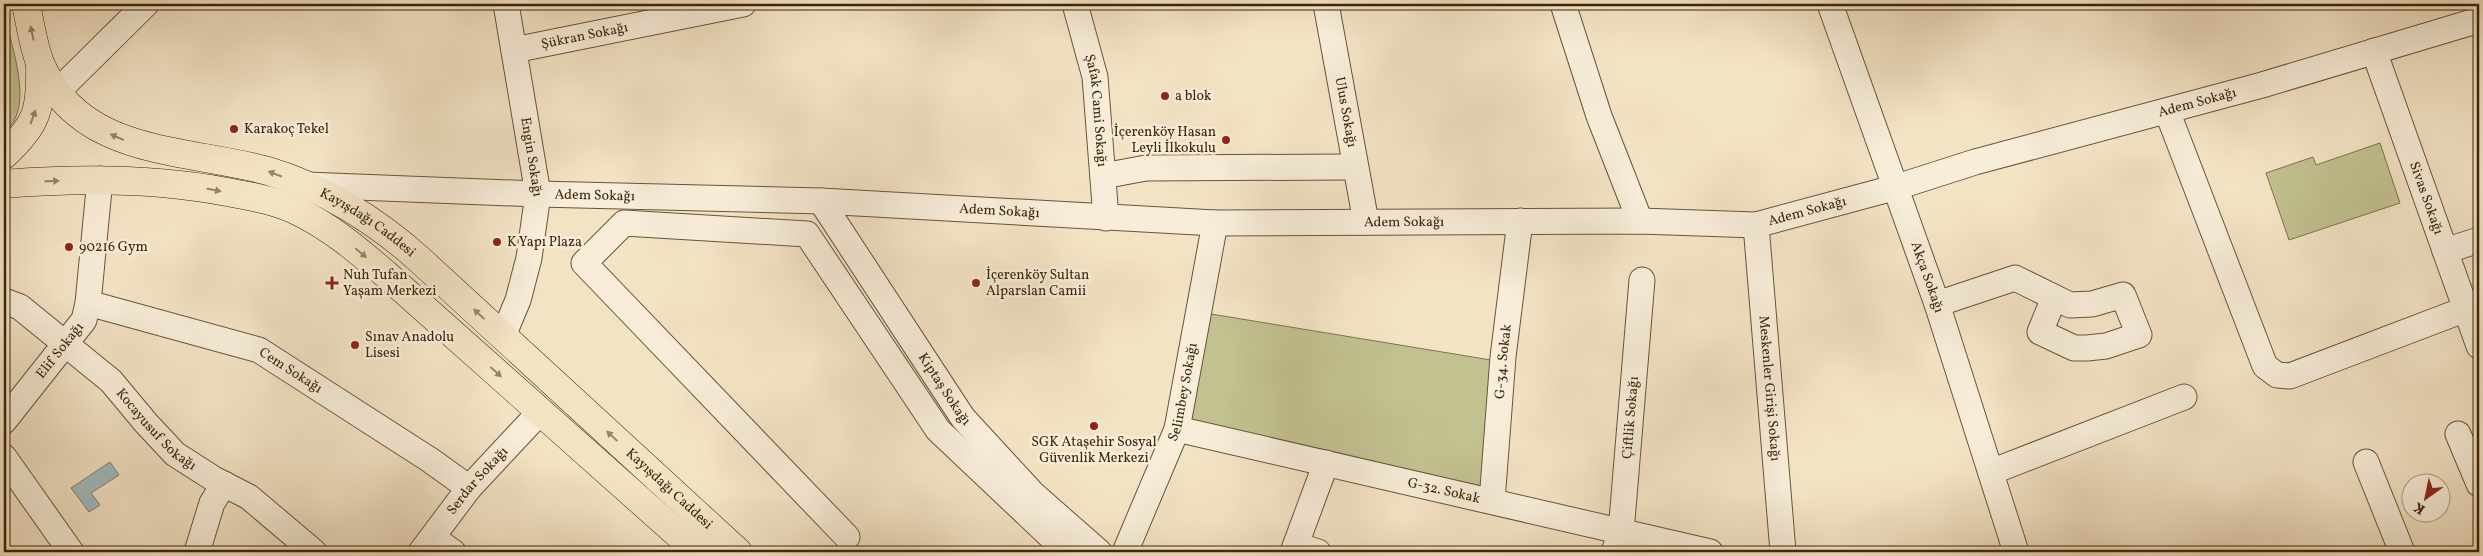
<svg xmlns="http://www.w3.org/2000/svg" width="2483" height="556" viewBox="0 0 2483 556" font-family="Vollkorn,serif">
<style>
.green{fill:#c2c190;stroke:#7e734c}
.water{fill:#a0bbbe;stroke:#787f76}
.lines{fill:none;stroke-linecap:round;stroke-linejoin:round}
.minor-casing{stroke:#695438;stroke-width:27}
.major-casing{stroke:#3b2509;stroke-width:29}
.minor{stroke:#f7edd9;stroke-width:25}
.major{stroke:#f3e3c5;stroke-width:28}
.oneway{fill:#978467}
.poi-dot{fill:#8f2418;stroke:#f7edd9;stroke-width:2}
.labels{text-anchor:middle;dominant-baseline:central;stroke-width:5;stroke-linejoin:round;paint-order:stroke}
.street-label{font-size:14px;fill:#3b2509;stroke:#f7edd9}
.poi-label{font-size:14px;fill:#3b2509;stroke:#f7edd9;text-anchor:start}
</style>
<rect width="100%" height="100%" fill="#f3e3c5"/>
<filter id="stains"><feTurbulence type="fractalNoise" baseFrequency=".004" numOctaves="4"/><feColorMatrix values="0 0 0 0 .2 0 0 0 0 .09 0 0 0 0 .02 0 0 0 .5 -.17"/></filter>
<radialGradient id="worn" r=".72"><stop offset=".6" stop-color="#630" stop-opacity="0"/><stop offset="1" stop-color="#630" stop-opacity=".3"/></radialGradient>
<!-- green -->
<path class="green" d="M4,14C11,46 36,109 4,132Z
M2380,143L2400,203L2289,240L2266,173L2313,157L2316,165Z
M1205,313L1497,361L1482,486L1187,424Z"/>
<!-- water -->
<path class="water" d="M110,462L119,475L91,493L100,505L89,512L71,488Z"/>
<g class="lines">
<defs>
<g id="minor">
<path id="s1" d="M1075,4L1095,77L1106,218"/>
<path id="s2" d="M1326,4L1366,222"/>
<path d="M1563,4L1599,116L1640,221"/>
<path id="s3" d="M1830,4L1937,304L2016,552"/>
<path id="s4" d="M514,50L743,4"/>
<path id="s5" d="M2374,51L2479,346"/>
<path d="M56,93L146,4"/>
<path d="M2167,111L2265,366L2277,375L2290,376L2466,309"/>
<path d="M1103,176L1146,168L1345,167"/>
<path id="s6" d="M306,185L538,194L821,201L1215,223L1640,221L1756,225L1897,187L1975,162L2262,85L2479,20"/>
<path id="s7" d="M821,201L963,418L1033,494L1099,552"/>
<path id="s8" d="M1756,225L1783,552"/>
<path d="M2445,251L2479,240"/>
<path id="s9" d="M4,301L20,307L111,381L146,423L175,454L214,479L249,497L314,552"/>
<path id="s10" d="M88,303L259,350L430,460L469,488"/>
<path d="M1937,304L2015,278L2070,305L2092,304L2123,295L2139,335L2106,346L2087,348H2074L2040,332L2054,298"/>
<path d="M503,336L518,300L529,258L538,194L506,4"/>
<path id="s11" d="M4,421L84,320L88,303L100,179"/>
<path id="s12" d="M1177,429L1710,552"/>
<path d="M2458,434L2479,484"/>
<path d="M4,457L71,552"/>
<path d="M2366,462L2402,552"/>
<path d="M1991,472L2184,397"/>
<path id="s13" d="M1492,501L1503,357L1520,221"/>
<path d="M847,537L584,263L624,223L807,234L938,430L1067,552"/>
<path d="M433,538L453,552"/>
<path d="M1296,545L1318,552"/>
<path d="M197,552L212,503L224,484"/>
<path id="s14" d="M421,552L469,488L540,412"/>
<path id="s15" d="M1125,552L1177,429L1215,223"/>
<path d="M1293,552L1326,463"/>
<path id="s16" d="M1614,552L1621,532L1642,280"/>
</g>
<g id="major">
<path id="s17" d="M26,4C30,23 33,44 40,63C80,157 185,148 268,171C323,187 378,222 420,260L738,552"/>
<path d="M4,155C38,124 41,109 40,64"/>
<path d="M4,184C79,178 153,178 227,192C249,196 273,200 293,209C330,226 359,251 389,277L698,552"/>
</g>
</defs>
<!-- minor casing -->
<use href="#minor" class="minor-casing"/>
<!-- major casing -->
<use href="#major" class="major-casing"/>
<!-- minor -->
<use href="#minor" class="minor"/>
<!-- major -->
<use href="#major" class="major"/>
</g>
<!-- one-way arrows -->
<defs><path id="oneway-solid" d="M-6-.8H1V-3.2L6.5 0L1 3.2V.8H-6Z" transform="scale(1.25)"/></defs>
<g class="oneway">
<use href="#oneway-solid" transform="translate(32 33) rotate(-102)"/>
<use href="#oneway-solid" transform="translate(33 117) rotate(-70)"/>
<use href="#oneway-solid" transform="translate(117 137) rotate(-156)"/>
<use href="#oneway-solid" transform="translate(275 174) rotate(-159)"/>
<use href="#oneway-solid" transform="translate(52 181) rotate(-2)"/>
<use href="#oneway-solid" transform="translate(214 190) rotate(11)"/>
<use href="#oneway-solid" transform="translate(361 253) rotate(40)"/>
<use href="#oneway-solid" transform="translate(479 314) rotate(-137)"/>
<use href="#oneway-solid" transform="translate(496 372) rotate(42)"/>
<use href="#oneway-solid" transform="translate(612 436) rotate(-137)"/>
</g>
<!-- markers -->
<g class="poi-dot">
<circle cx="1165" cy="96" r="5"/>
<circle cx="234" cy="129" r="5"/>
<circle cx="1226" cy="140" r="5"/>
<circle cx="497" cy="242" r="5"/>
<circle cx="69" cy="247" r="5"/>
<path d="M329.5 275.5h5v5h5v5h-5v5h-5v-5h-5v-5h5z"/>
<circle cx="976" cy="283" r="5"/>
<circle cx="355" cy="345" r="5"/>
<circle cx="1094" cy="426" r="5"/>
</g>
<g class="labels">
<!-- street labels -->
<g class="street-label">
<text stroke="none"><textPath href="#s4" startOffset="72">Şükran Sokağı</textPath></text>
<text stroke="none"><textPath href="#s6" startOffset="1909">Adem Sokağı</textPath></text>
<text stroke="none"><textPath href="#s1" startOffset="109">Şafak Cami Sokağı</textPath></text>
<text stroke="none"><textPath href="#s2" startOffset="110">Ulus Sokağı</textPath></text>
<text transform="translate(531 157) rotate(81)">Engin Sokağı</text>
<text stroke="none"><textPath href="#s6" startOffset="289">Adem Sokağı</textPath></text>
<text stroke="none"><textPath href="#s5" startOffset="156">Sivas Sokağı</textPath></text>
<text stroke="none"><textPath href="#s6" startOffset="1504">Adem Sokağı</textPath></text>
<text stroke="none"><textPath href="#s6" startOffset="694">Adem Sokağı</textPath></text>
<text stroke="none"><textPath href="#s6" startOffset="1099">Adem Sokağı</textPath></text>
<text stroke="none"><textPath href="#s17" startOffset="438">Kayışdağı Caddesi</textPath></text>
<text stroke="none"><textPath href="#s3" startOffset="290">Akça Sokağı</textPath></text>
<text stroke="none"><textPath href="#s11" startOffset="90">Elif Sokağı</textPath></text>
<text stroke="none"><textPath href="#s13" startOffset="140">G-34. Sokak</textPath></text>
<text stroke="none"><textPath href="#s10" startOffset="215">Cem Sokağı</textPath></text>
<text stroke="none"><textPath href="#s7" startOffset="225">Kiptaş Sokağı</textPath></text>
<text stroke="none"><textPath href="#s8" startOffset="164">Meskenler Girişi Sokağı</textPath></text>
<text stroke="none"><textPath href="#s15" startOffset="171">Selimbey Sokağı</textPath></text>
<text stroke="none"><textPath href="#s16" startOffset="136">Çiftlik Sokağı</textPath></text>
<text stroke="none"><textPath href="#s9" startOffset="201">Kocayusuf Sokağı</textPath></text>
<text stroke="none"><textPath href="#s14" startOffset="91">Serdar Sokağı</textPath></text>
<text stroke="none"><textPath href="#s17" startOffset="841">Kayışdağı Caddesi</textPath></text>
<text stroke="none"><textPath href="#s12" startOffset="274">G-32. Sokak</textPath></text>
</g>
<!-- poi labels -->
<g class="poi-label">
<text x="1175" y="96">a blok</text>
<text x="244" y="129">Karakoç Tekel</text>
<text x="1216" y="132" text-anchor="end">İçerenköy Hasan<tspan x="1216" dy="16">Leyli İlkokulu</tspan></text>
<text x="507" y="242">K Yapı Plaza</text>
<text x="79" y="247">90216 Gym</text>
<text x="343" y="275">Nuh Tufan<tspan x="343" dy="16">Yaşam Merkezi</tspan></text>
<text x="986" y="275">İçerenköy Sultan<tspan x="986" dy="16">Alparslan Camii</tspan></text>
<text x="365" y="337">Sınav Anadolu<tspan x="365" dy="16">Lisesi</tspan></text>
<text x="1094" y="442" text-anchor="middle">SGK Ataşehir Sosyal<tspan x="1094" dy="16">Güvenlik Merkezi</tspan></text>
</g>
</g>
<!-- margin -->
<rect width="2483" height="556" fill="none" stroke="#f3e3c5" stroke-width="20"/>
<rect x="5" y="5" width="2473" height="546" fill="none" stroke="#3b2509" stroke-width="2.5"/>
<rect x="10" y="10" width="2463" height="536" fill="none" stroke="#3b2509"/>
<!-- north arrow -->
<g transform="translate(2426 498) rotate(213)"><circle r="24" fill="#f7edd9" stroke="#ac9d86"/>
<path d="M0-4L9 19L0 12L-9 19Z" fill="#8f2418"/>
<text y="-8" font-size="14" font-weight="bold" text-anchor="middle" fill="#3b2509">K</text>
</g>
<rect width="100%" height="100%" filter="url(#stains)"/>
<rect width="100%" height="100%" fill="url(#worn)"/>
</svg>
